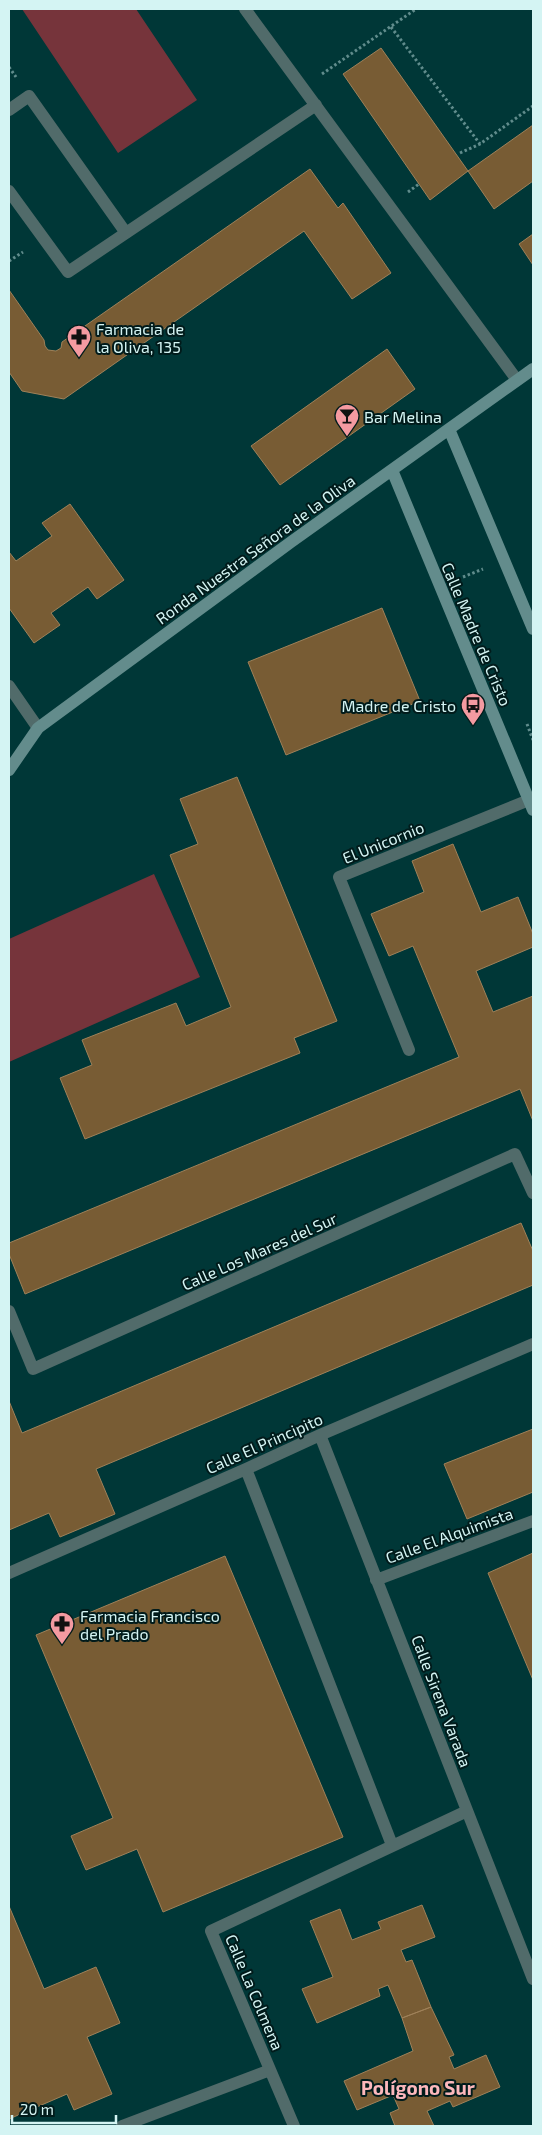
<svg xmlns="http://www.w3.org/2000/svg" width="542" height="2135" viewBox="0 0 542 2135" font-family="'Exo 2',sans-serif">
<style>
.green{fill:#76343b}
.building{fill:#785c34;stroke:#9f8159}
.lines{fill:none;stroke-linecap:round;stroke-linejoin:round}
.path{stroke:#608c8c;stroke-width:3;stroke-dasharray:2.5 2.5;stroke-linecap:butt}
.street{stroke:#516b6a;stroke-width:12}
.secondary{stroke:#638c8c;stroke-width:12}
.labels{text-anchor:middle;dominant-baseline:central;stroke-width:4;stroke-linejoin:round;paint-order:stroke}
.poi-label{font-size:16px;fill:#d4f4f3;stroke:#011b1b;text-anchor:start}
.street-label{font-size:16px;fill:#d4f4f3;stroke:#011b1b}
.quarter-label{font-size:19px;font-weight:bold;fill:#fcb8bc;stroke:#011b1b}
</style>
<rect width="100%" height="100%" fill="#003737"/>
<!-- green -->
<path class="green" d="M22,9H136L197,100L118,153Z
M154,874L200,977L9,1062V939Z"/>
<!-- building -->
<path class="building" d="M381,48L468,171L430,200L343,74Z
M533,125V181L494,209L468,171Z
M310,169L338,208L343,203L391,273L352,299L304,231L64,399L22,391L9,372V290L44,340L45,346L48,350L56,351L61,348L62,342Z
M533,234V265L519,244Z
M387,349L415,389L280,485L251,446Z
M70,504L124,580L97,599L88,587L51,613L60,625L34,643L9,608V552L16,561L52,536L42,523Z
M382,608L420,701L286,755L248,662Z
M237,777L337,1021L294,1038L300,1053L85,1139L60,1078L92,1065L82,1040L176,1003L186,1026L231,1007L170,855L198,844L180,799Z
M453,844L481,912L518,897L533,934V947L476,971L493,1012L533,996V1121L520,1089L25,1294L9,1254V1243L459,1057L413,946L389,956L371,914L424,892L412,861Z
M521,1223L533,1251V1285L96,1469L115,1514L60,1537L49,1513L9,1530V1401L22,1433Z
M533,1429V1492L467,1519L444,1464Z
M533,1553V1680L488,1573Z
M225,1556L343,1837L163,1912L137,1849L86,1870L71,1836L113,1818L36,1635Z
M422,1905L435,1937L401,1950L406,1962L412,1960L431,2007L402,2018L388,1985L378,1989L380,1996L317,2023L302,1989L333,1977L310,1921L340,1909L352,1940L381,1929L378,1922Z
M9,1906L44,1989L96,1967L120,2023L87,2037L112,2094L74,2110L67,2094L9,2119Z
M431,2007L454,2055L449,2057L454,2069L486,2055L500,2087L453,2107L450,2101L427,2111L434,2126H395L390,2113L399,2109L393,2095L357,2110L344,2081L413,2051L402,2018Z"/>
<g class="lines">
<!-- path -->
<path class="path" d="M391,27L480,144L533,106
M9,67L16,77
M322,74L416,9
M460,153L480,144
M408,192L419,184
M9,261L23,252
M463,577L483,569
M527,724L533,740"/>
<!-- street -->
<path class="street" d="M245,9L517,380
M9,110L29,96L126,233
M9,191L68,272L316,105
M9,686L38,728
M409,1050L339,877L529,800
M9,1311L33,1369L515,1154L533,1193
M320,1435L533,1979
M246,1469L392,1845
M9,1573L246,1469L320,1435L533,1344
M376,1580L533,1521
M122,2126L270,2070
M294,2126L211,1931L467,1811"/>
<!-- secondary -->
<path class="secondary" d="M449,429L533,629
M392,470L533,810
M9,770L38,728L291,542L533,369"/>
</g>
<!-- icons -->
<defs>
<symbol id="pharmacy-pin" viewBox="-11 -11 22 30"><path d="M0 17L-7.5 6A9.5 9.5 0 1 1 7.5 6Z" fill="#f49aa1" stroke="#011b1b"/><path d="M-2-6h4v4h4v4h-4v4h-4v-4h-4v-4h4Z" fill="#111"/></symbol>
<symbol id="bar-pin" viewBox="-11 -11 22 30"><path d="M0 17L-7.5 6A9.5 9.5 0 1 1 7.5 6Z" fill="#f49aa1" stroke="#011b1b"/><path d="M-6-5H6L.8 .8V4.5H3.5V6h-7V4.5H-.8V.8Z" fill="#111"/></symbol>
<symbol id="bus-pin" viewBox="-11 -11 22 30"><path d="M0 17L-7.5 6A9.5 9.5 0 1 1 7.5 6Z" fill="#f49aa1" stroke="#011b1b"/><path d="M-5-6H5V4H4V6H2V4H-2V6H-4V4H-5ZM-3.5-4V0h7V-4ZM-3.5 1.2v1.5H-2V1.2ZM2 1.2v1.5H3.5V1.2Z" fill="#111"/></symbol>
</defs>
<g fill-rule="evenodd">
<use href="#pharmacy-pin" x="65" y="323" width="28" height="38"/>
<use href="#bar-pin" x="333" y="402" width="28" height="38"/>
<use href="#bus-pin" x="459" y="691" width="28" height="38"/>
<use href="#pharmacy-pin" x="48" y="1610" width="28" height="38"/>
</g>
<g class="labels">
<!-- poi labels -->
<g class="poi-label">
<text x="96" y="328">Farmacia de<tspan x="96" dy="18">la Oliva, 135</tspan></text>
<text x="364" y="416">Bar Melina</text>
<text x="456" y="705" text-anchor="end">Madre de Cristo</text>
<text x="80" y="1615">Farmacia Francisco<tspan x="80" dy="18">del Prado</tspan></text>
</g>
<!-- street labels -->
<g class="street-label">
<text transform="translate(255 549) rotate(-36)">Ronda Nuestra Señora de la Oliva</text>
<text transform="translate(477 634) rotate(67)">Calle Madre de Cristo</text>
<text transform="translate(383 842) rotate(-22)">El Unicornio</text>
<text transform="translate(259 1251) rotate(-24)">Calle Los Mares del Sur</text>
<text transform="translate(264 1443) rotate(-24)">Calle El Principito</text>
<text transform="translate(449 1535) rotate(-20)">Calle El Alquimista</text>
<text transform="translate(442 1701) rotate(69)">Calle Sirena Varada</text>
<text transform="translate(255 1992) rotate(67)">Calle La Colmena</text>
</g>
<!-- quarter labels -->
<g class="quarter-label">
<text x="418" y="2087">Polígono Sur</text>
</g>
</g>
<!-- border -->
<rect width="542" height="2135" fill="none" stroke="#d4f4f3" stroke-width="20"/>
<!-- scale -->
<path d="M12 2115v8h104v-8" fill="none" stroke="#d4f4f3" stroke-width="2.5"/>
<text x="20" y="2115" font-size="15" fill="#d4f4f3" stroke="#011b1b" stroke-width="4" paint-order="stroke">20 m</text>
</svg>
